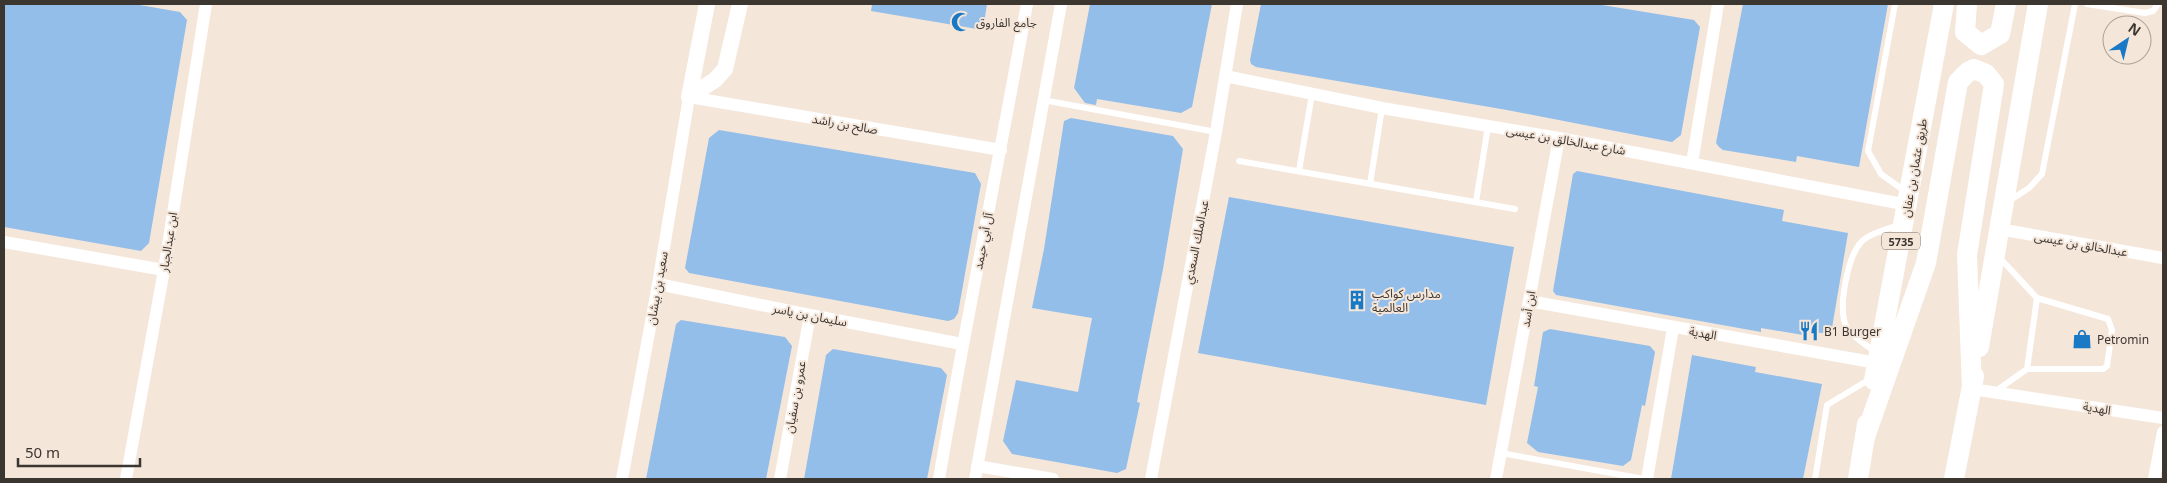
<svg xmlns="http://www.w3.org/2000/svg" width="2167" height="483" viewBox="0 0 2167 483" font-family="'Noto Sans','Noto Sans Arabic',sans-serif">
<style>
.building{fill:#93bee9}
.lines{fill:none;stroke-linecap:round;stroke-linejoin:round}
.service{stroke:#fff;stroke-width:6}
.minor{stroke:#fff;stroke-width:12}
.tertiary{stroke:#fff;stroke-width:16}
.primary{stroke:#fff;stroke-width:20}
.labels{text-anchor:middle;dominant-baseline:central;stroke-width:4;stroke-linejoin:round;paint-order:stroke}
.shield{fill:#f5e6da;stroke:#746b64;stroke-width:1}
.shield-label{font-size:11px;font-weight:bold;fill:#3c3631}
.poi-label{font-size:12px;fill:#3c3631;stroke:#f5e6da;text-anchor:start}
.street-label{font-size:12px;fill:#3c3631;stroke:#f5e6da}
</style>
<rect width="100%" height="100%" fill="#f5e6da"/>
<!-- building -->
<path class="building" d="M4,4H134L180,12L187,20L149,243L141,251L4,227Z
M872,4H987L983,30L871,11Z
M1090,4H1212L1192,107L1181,113L1097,99L1096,105L1085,103L1074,88Z
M1261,4H1596L1694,20L1700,27L1681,135L1672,142L1507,110L1256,67L1251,64L1250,60Z
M1743,4H1888L1859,167L1797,156L1796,162L1723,150L1719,147L1716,143Z
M1071,118L1173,136L1183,149L1163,269L1137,402L1140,403L1126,469L1117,473L1012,454L1003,441L1016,380L1078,392L1092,318L1032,308L1044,249L1064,121Z
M719,130L975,173L981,184L958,313L954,319L948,321L689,273L685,268L709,138Z
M1577,171L1784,210L1782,221L1848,233L1831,334L1804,331L1803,335L1761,328V332L1556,295L1553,291L1573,174Z
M1229,197L1514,247L1486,405L1198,353Z
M681,320L785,337L792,346L766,479H646L676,324Z
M1550,329L1650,346L1655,352L1645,406L1642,405L1631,460L1623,466L1538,452L1527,443L1538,387L1534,386L1543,332Z
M833,349L941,368L947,375L927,479H804L826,355Z
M1692,355L1756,367L1755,372L1822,384L1803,479H1671Z"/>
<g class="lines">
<!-- service -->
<path class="service" d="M1895,4L1868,151L1881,174L1906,192
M2087,4L2145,13L2153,11L2158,4
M1043,100L1216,132
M1239,161L1515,209
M1299,171L1312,94
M1370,184L1382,108
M2009,201L2029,188L2042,174L2075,4
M1476,202L1488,126
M1876,352C1866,345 1846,333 1844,320C1840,301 1848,249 1866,238C1875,232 1888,229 1898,225
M2027,369H2103L2107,366L2112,330L2108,319L2037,298
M1996,391L2027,369L2037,298L1998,256
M1501,453L1644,479
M1815,479L1827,405L1870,379"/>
<!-- minor -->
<path class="minor" d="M1225,76L1382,108L1559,138L1908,205
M1692,163L1718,4
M1999,229L2163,258
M4,242L164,270
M658,284L810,315L962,344
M1529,301L1877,363
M1972,389L2163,418
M977,466L1053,479
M126,479L164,270L206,4
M622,479L658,284L689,97L1001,150
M780,479L810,315
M939,479C966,320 999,162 1027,4
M975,479L1061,4
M1151,479L1216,132L1237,4
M1496,479L1559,138
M1647,479L1673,328
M2154,479L2163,432"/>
<!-- tertiary -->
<path class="tertiary" d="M689,97L715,80L725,69L740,4
M689,97L707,4"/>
<!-- primary -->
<path class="primary" d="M1967,4L1965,32L1981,45L2000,34L2006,4
M1979,347L2038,4
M1874,380L1944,4
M1865,437L1926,263L1958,82L1968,72L1974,69L1986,74L1994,84L1967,255L1972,389
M1858,479L1867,424
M1954,479L1974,376"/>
</g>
<!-- icons -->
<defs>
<symbol id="mosque-bare" viewBox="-9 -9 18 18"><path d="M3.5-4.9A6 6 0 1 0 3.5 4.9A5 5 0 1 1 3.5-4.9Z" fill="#1979c5" stroke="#f5e6da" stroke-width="2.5" paint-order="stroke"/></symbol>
<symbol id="building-bare" viewBox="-9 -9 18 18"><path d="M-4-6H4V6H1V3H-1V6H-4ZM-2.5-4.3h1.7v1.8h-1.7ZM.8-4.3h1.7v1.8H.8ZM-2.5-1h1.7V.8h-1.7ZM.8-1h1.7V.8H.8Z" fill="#1979c5" stroke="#f5e6da" stroke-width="2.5" paint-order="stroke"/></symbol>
<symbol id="restaurant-bare" viewBox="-9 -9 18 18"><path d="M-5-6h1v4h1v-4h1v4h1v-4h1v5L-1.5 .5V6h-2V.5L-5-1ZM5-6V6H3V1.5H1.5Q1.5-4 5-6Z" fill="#1979c5" stroke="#f5e6da" stroke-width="2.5" paint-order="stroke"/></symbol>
<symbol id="shop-bare" viewBox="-9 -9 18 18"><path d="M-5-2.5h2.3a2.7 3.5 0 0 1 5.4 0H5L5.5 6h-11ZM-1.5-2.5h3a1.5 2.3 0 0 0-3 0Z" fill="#1979c5" stroke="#f5e6da" stroke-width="2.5" paint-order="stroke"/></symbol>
</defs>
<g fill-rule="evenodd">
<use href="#mosque-bare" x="947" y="8" width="28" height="28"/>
<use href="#building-bare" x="1343" y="286" width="28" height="28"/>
<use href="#restaurant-bare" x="1795" y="317" width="28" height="28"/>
<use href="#shop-bare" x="2068" y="325" width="28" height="28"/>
</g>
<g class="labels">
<!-- shield labels -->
<rect class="shield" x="1882" y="232.5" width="38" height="17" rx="4"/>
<g class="shield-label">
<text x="1901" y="241">5735</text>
</g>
<!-- poi labels -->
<g class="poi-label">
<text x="976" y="22">جامع الفاروق</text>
<text x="1372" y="293">مدارس كواكب<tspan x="1372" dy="14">العالمية</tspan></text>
<text x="1824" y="331">B1 Burger</text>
<text x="2097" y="339">Petromin</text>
</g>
<!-- street labels -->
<g class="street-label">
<text transform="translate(845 124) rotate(10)">صالح بن راشد</text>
<text transform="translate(1566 140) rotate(10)">شارع عبدالخالق بن عيسى</text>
<text transform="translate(1914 168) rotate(-80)">طريق عثمان بن عفان</text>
<text transform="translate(983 241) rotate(-79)">آل أبي حيمد</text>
<text transform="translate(168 242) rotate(-81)">ابن عبدالجبار</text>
<text transform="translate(1196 242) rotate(-79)">عبدالملك السعدي</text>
<text transform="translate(2081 244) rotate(10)">عبدالخالق بن عيسى</text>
<text transform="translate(657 288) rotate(-80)">سعيد بن بيشان</text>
<text transform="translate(1528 309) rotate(-80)">ابن أسد</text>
<text transform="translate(810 315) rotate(11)">سليمان بن ياسر</text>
<text transform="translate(1703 333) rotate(10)">الهدية</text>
<text transform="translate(795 397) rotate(-80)">عمرو بن سفيان</text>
<text transform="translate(2097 408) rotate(9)">الهدية</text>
</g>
</g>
<!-- border -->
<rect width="2167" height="483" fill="none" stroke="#3c3631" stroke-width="10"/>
<!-- north arrow -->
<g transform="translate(2127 40) rotate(35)"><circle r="24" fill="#f5e6da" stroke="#aba096"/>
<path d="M0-4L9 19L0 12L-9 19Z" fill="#1979c5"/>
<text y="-8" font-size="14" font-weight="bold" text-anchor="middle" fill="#3c3631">N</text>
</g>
<!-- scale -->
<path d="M18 458v8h122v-8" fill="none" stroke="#3c3631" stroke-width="2.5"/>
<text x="25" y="458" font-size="15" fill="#3c3631" stroke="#f5e6da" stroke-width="4" paint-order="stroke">50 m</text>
</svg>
